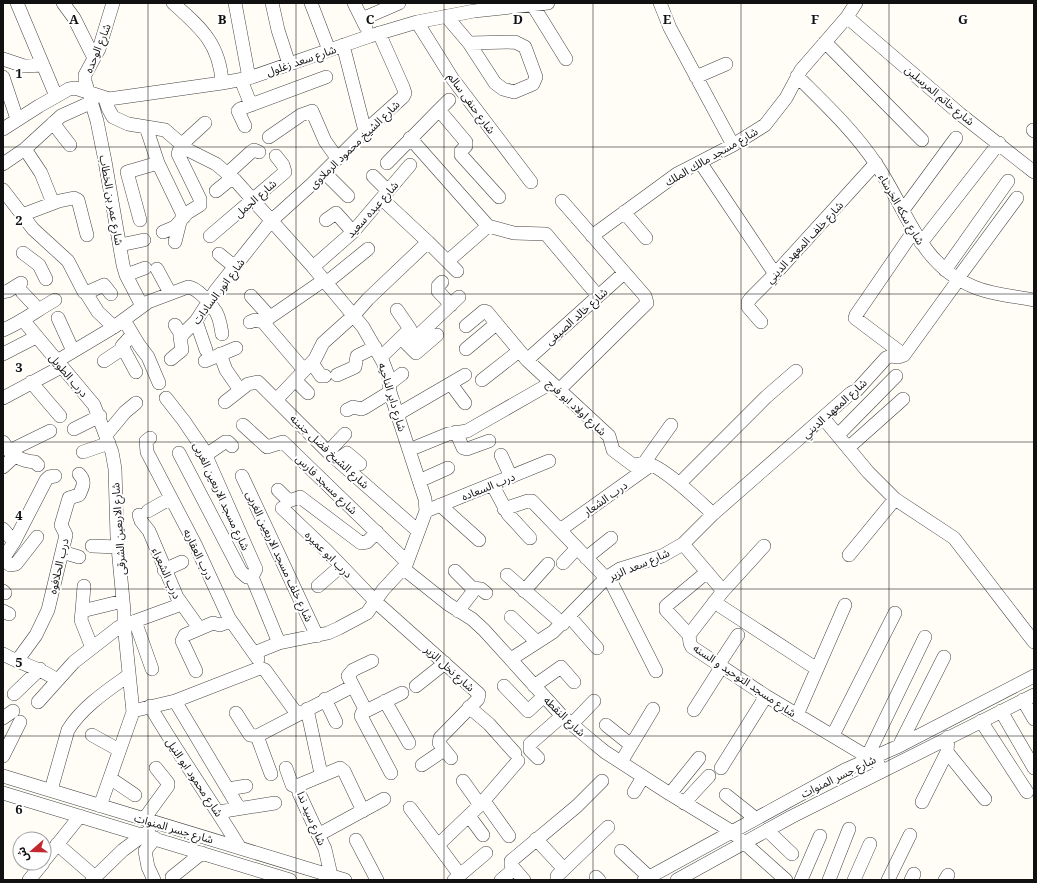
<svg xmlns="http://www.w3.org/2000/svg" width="1037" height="883" viewBox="0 0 1037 883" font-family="'Noto Serif','Noto Sans Arabic',serif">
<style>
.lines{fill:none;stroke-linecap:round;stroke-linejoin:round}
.minor-casing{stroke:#444;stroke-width:14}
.minor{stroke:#fff;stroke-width:13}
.grid{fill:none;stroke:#111;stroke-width:1;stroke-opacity:0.55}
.labels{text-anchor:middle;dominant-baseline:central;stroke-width:4;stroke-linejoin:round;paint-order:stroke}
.street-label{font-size:11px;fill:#111;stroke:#fff}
.grid-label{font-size:13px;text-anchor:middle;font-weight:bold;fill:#111;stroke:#fff;stroke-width:4;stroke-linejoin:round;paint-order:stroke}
</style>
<rect width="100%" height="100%" fill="#fffdf5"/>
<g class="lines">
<defs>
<path id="minor" d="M17,3L56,96
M63,3L74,18L94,58
M113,3L99,49L85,75V81L97,121L105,161L123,265L126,275L142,306
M173,3C201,28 220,44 222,83
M235,3L249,78
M272,3L278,30L289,64
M311,3L329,50
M354,3L366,27
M660,3L670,28L733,145
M532,4L566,59
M446,16L469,43L495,83L503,89L514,92L533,84L536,77L525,47L515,42L469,43
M847,17L960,114L1034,172
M362,19L399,3
M417,22L452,78L531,182
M825,42L922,140
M343,45L365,131
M3,59L24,66L43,65
M797,76C825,104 854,131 876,164C907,209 919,265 974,287C993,295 1014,296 1034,300
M3,77L17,119
M696,77L726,64
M241,80L251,105
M105,99L108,108L113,117L128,124L165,130L188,150L216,164L235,180L313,267L363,327L383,362L389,378L390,392L425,499L426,511L406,565L383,590L367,613L339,628L328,633L279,643L254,653
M439,110L449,100
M53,123L70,145
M245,126L238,111L240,109L326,77
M146,127L158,163L184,217
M3,129L39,106L69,89L75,88L109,99L222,83L249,78L370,36L417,22L474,11L548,3
M1033,130L1034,131
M269,137L301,115L312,111L325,141L337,158
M410,138L488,226L514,233L546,234L598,296
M25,149L41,173L53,203
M700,162L775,274
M387,163L439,110L466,142V146L461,151V155L499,197
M3,164L25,149L61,116L92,102
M324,172L348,196
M228,173L251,152L254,150L259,152
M373,176L388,191
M3,190L33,229L68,261L84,292L86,293L104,285L111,294
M216,191L232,178
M382,199L428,242L457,271
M903,210L956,138
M624,212L646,238
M22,215L59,201L74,198L78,200L79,204L87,235
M140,220L127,172L158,163
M326,220L336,213L353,232
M163,232L175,227L187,213L200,205V199L178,154L181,145L205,123
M210,236L285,172L283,165L276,156
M592,236L677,174L733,145L765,125L786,98L801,70L847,17L856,3
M175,242L180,222
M921,243L999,143
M120,245L144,240
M23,253L39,265L46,279
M219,254L235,267
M448,261L488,226
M313,267L353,232L410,165
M157,269L170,293
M945,270L1008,181
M126,275L145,268
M958,278L1017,198
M442,282L438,286V291L451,305
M326,283L368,249
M3,292L8,291L21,283
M22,292L38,309
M86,293L98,312L114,327
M251,296L270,317
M58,318L73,351
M23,320L94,405L112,452L115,469L117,537L124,611V624L133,712
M124,320L139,345L148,357L159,383
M196,321L206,350
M250,322L255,320L263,322L324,280
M263,322L304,370
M761,322L748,307V302L751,298L775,274L876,163
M175,325L182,336
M466,326L484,311L487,312L527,360L609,436L613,450L633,465C637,465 641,463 645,463C662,465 700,502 713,514
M3,330C22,322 37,310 55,300
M132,335L122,346L136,372
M402,339L416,353L437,335
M408,345L459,297
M466,349L496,324
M3,354L36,337
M220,354L226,370L240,390
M904,355L855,318L856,315L913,232
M381,357L410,329L397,310
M171,359L182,350L180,337L196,321L216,290L271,221L312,184L365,131L403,97L405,93L403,87L379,33
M527,360L624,273
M57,361L114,327L148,302L188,287C198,288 211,304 216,312C220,319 221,327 222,334
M104,361L122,349
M205,361L236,348
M312,363L321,376H325
M337,375L355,367L357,356L375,347
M295,380L308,393
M482,380L519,351
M31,382L60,416
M389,384L402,374
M451,384L465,403
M560,389L647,303L645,296L562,201
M3,398L61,367
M166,398L184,421L203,449L256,569L252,577
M276,400L315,359L323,343L353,316L368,299L428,242
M225,402L248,384L258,382L328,452L418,531
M347,410L353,407L361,409L364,408L390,392
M398,414L465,375
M824,419L868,472L895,499L954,538L1034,642
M243,425L267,447L283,442L407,562
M74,429L100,416
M456,432L463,448L467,449L489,441
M106,435L125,412L136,403
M838,435L896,376
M150,438L146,441L147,452L195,544L229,618L258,659
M3,442C11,455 20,461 35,462L38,465
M848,448L903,399
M409,450L448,434L467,431L551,383
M9,451L50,431
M83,452L109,443
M328,452L345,434
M179,453L241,572L247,577H252
M206,455L225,442H228L232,446
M501,455L511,477
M337,460L347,453L360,464
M644,463L671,425
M3,467L15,456
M242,476L317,636
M419,481L448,468
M492,484L508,514L530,538
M679,484L766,397L796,371
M278,490L289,501L300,497L361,543L367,542L377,532
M440,505L479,540
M282,508L327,551L376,602L479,694L478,699L440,738L439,743L451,758
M504,509L528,501H532L606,578
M148,511L171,498
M426,511L549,461
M139,515L141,521L149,531L177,597L199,628
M3,529L14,542
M560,530L651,465
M37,537L16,564L10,565L3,559L14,542L46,480L49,477L55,476
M683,544L723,591
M92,546L118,547
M764,546L723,591L689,635L690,643L692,647L766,696L878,763
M62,552L79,557
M849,555L895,499
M586,558L611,538
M563,563L577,548
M404,569L448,604L472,619L484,630L562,716L588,738L605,752L670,794L731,831L786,880
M164,570L182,562
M455,571L472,588V593L458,611
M507,575L563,624
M608,576L656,671
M252,577L279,643
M318,586L341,566
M472,588L481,589L486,593
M3,591L5,593
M524,591L548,564
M714,602L817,669
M3,611L9,614
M82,611L84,586
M569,616L597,648
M511,617L537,642
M135,621L152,669
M689,635L666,610V606L707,572
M92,648L81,620L82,611L123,601
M3,654C22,665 39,667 57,680
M511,659L553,632L606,578L620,569L662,556L683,544L713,514L851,393L857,390L886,358L891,356L898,357L904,355L959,279
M17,661L36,635L48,610L66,535L61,525L69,498L79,495C83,487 86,481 79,474
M719,664L738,635
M196,671L182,641L185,635L213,623L220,625L231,621
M416,686L445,663
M504,686L528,711L544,696
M534,686L561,667L574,682
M14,694L40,669
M325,699L336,722
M1023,700L1034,719
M175,701L239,808
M385,701L409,743
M38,702L74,662L119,627L182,604
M150,706C178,754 211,800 240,848
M469,707L489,724L515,753
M307,709L321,774
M694,710L722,666
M366,711L348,676L353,670L372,661
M1001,711L1034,768
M236,713L250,735L257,736L353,686
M797,715L845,605
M3,718L13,711
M981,721L1027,792
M572,724L594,701
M606,725L631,745
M92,735L119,750
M833,735L895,613
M257,736L271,774
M899,746L944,657
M947,752L985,799
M868,755L925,637
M3,756L20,722
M538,758L530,750V744L562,716
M621,762L653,709
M422,765L444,750
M286,768L292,785L298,788
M721,768L766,696
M391,773L361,716L362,713L402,693
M3,776L345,880
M110,778L135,795
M463,781L480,805
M228,789L246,786
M51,790L68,730C82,707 108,690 129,675
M634,792L643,777
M3,793L290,880
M670,794L699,758
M726,795L755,818
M484,801L509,836
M922,802L947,752L948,737
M684,803L709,776
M100,806L133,712L137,710L175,701L260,668L265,670L297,714
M410,808L460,875
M218,812L275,803
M469,816L483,835
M144,819L168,786V783L156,768
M767,830L792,854
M318,835L384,799
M536,839L563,868
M356,840L377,880
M57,844L95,877
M438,845L480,805L518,761
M621,851L649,877
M44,861L80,816
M331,875L325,849L299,793V785L340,768L344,771L363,811
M172,877L202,853
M596,877L599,880
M29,880L43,863
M92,880L123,850L149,831
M154,880L148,867L145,851L155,838
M454,880L486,853
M501,880L514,869
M524,880L511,865V861L577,806L602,781
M557,880V876L608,827
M644,880L845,770L899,746L1034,676
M677,880L791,817L1034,695
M801,880L820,836
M829,880L849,829
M854,880L870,844
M888,880L910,835
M911,880L914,874
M945,880L948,875"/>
</defs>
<!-- minor casing -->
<use href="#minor" class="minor-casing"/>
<!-- minor -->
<use href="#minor" class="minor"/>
</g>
<!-- grid -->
<path class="grid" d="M148,3V880M296,3V880M444,3V880M593,3V880M741,3V880M889,3V880M3,147H1034M3,294H1034M3,442H1034M3,589H1034M3,736H1034"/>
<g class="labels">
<!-- street labels -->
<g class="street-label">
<text transform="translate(97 48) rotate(-68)">شارع الوحده</text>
<text transform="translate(301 60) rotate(-19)">شارع سعد زغلول</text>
<text transform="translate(940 95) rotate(40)">شارع خاتم المرسلين</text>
<text transform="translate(472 103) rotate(54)">شارع حنفى سالم</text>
<text transform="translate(354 144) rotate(-44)">شارع الشيخ محمود الرملاوى</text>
<text transform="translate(711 156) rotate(-30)">شارع مسجد مالك الملك</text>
<text transform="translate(255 198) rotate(-41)">شارع الجمل</text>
<text transform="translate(112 200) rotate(80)">شارع عمر بن الخطاب</text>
<text transform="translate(372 209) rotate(-48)">شارع عبده سعيد</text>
<text transform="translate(902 209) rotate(60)">شارع سكه الخرساء</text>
<text transform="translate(804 242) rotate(-47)">شارع خلف المعهد الديني</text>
<text transform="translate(218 291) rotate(-53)">شارع انور السادات</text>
<text transform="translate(576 316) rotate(-42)">شارع خالد الصيفى</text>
<text transform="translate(69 375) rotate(50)">درب الطويل</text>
<text transform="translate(393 397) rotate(73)">شارع داير الناحيه</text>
<text transform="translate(577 407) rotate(43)">شارع اولاد ابو فرج</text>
<text transform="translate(834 408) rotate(-42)">شارع المعهد الديني</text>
<text transform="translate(330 451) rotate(43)">شارع الشيخ فضل جنينه</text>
<text transform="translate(327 484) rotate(44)">شارع مسجد فارس</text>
<text transform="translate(488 486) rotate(-22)">درب السعاده</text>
<text transform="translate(222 496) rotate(65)">شارع مسجد الاربعين الغربى</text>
<text transform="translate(605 498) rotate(-35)">درب الشعار</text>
<text transform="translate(118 529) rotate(-94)">شارع الاربعين الشرقى</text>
<text transform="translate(199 554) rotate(64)">درب العقاربه</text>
<text transform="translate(329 554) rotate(45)">درب ابو عميره</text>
<text transform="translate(280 556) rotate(65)">شارع خلف مسجد الاربعين الغربى</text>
<text transform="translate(639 564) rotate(-23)">شارع سعد الزير</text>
<text transform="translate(58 566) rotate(-77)">درب الحلافوه</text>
<text transform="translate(167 573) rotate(66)">درب الشعراء</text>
<text transform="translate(450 668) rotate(42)">شارع نخل الزير</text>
<text transform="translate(745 680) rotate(34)">شارع مسجد التوحيد و السنه</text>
<text transform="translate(565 716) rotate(44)">شارع النقطه</text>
<text transform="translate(838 776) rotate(-26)">شارع جسر المنوات</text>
<text transform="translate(195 777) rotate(56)">شارع محمود ابو النيل</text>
<text transform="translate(312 818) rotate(67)">شارع سيد ندا</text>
<text transform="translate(174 828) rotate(16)">شارع جسر المنوات</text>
</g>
</g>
<g class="grid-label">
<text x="74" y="24">A</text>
<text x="222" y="24">B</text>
<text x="370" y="24">C</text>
<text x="518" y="24">D</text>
<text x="667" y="24">E</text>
<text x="815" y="24">F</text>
<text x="963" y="24">G</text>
<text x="19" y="78">1</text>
<text x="19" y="225">2</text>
<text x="19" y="372">3</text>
<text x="19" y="520">4</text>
<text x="19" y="667">5</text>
<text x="19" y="814">6</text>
</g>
<!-- border -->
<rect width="1037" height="883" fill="none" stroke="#111111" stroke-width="8"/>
<!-- north arrow -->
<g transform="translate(32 851) rotate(250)"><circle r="19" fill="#ffffff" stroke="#a0a0a0"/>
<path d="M0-3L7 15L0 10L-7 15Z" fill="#c4262e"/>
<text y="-6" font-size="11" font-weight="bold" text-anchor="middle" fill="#111111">ش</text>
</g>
</svg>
